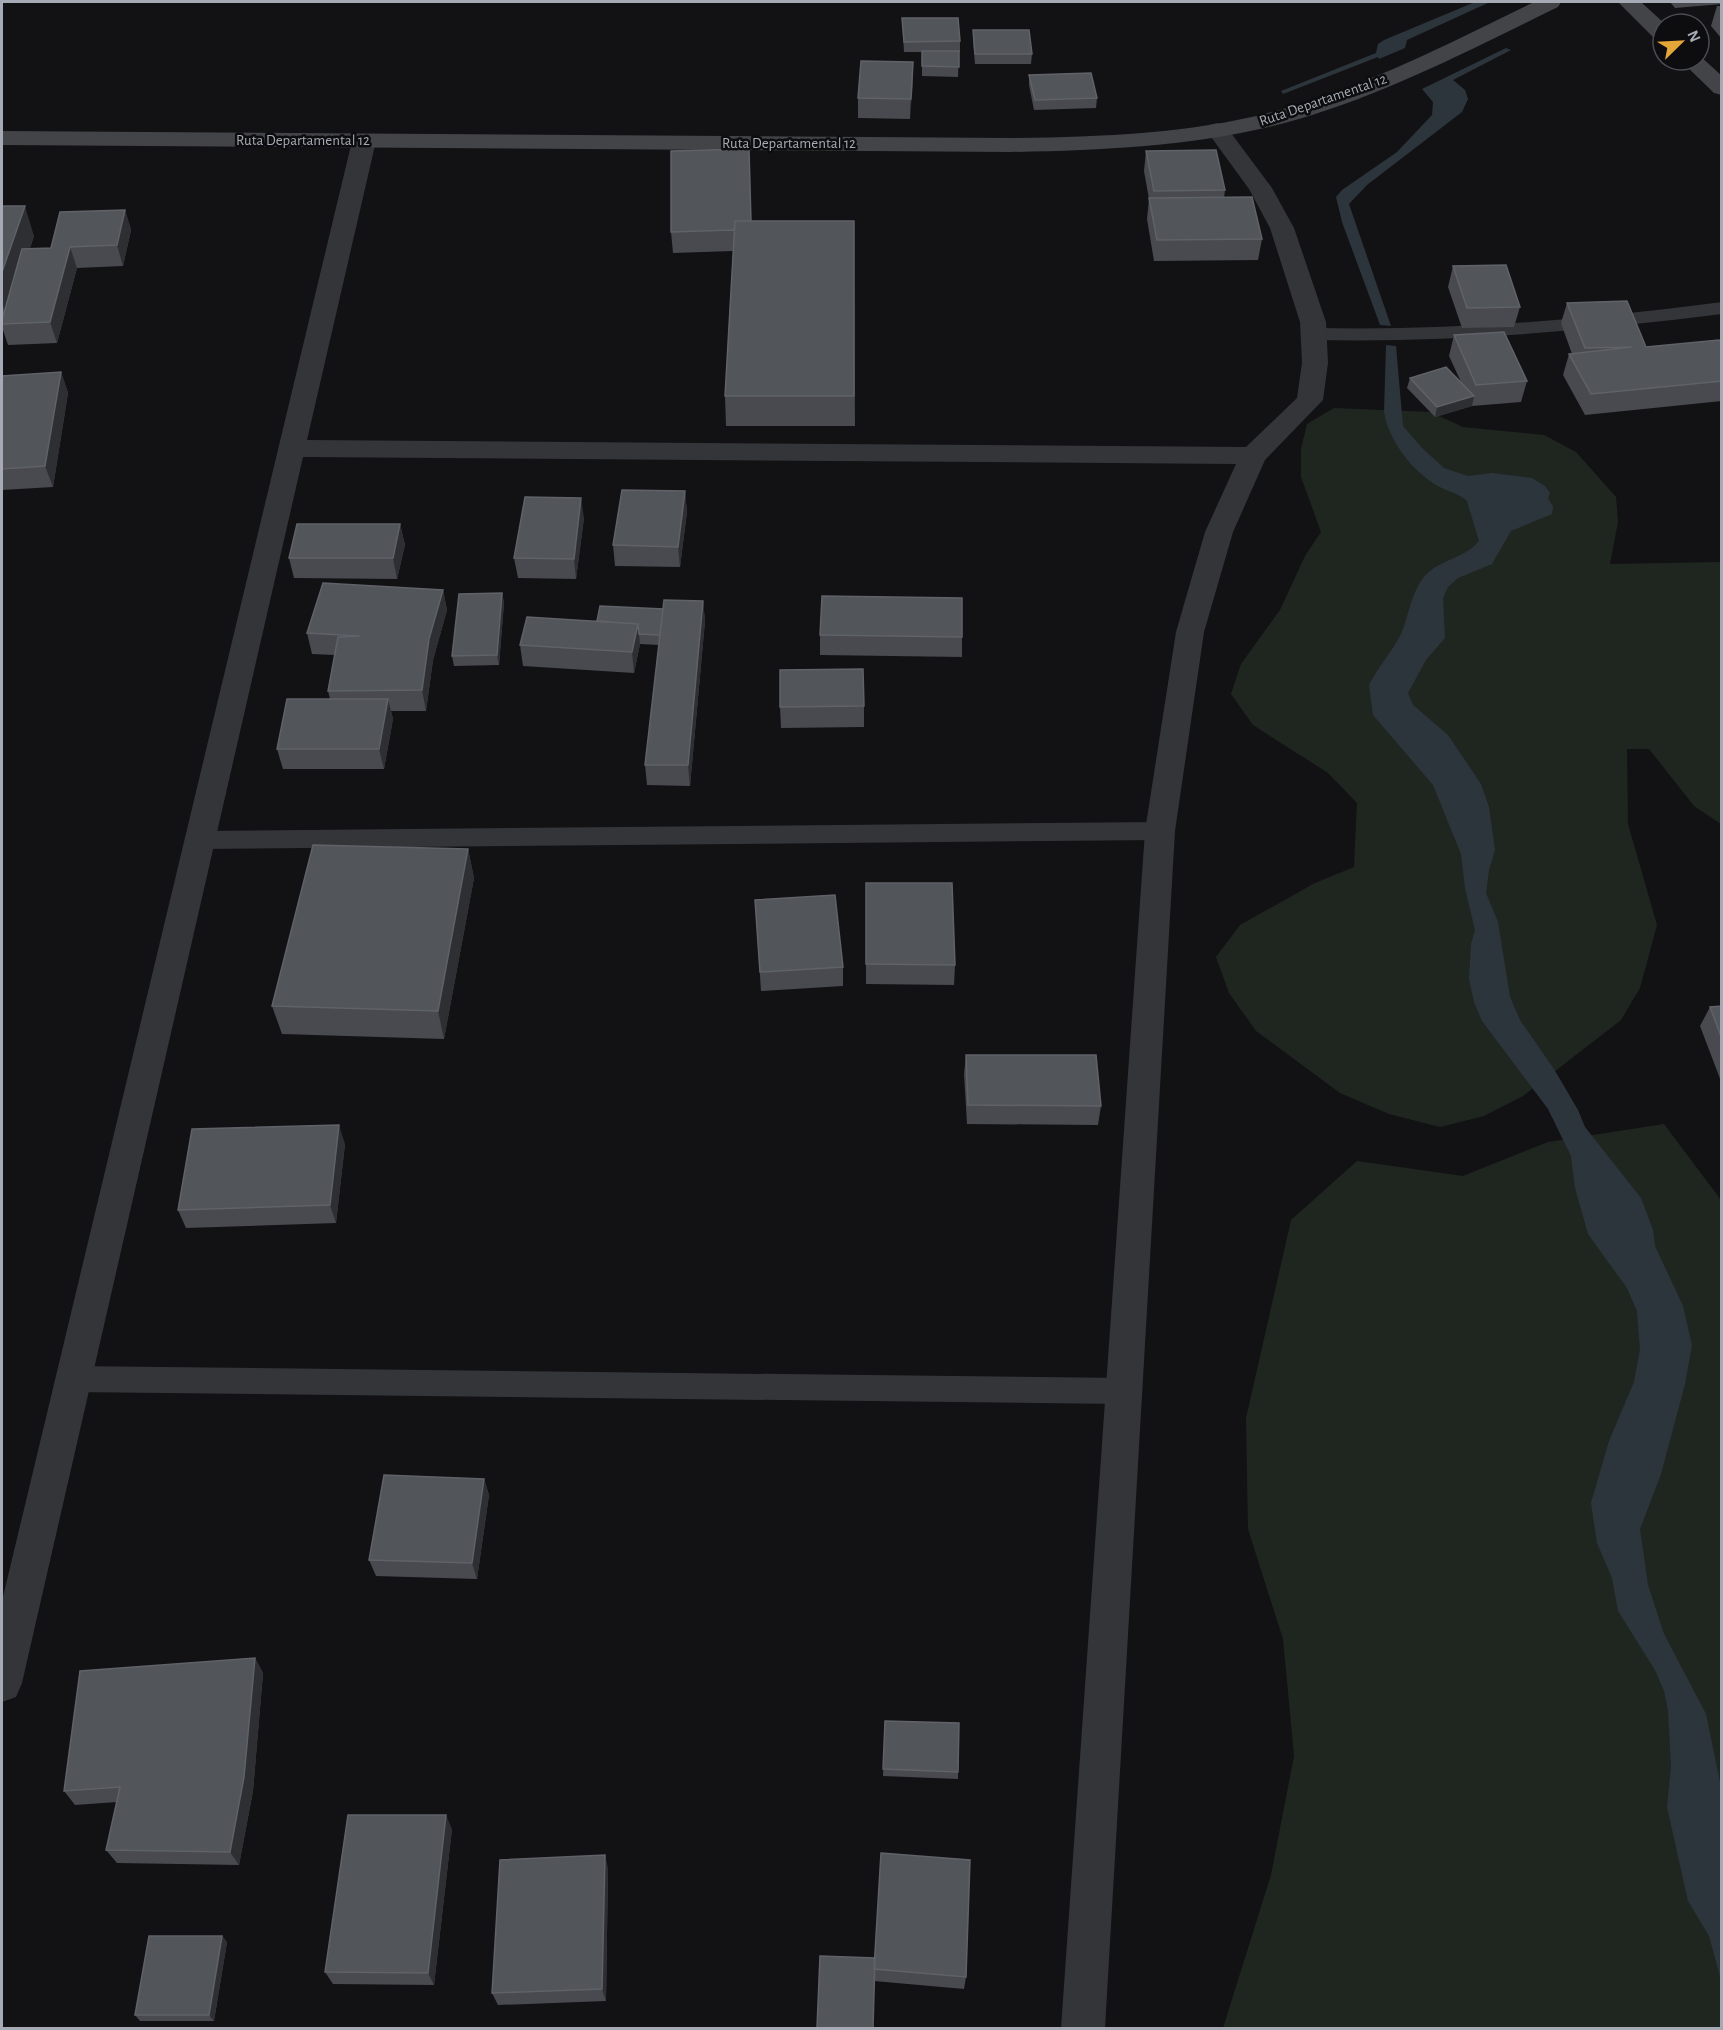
<svg xmlns="http://www.w3.org/2000/svg" width="1723" height="2030" viewBox="0 0 1723 2030" font-family="'Alegreya Sans',sans-serif">
<style>
.green{fill:#1f2620}
.water{fill:#2d353c}
.lines{fill:none;stroke-linecap:round;stroke-linejoin:round}
.lane{fill:#343539;fill-rule:evenodd}
.street{fill:#343539;fill-rule:evenodd}
.secondary{fill:#424448;fill-rule:evenodd}
.wall{fill:#484a4f}
.shaded-wall{fill:#2e2f33}
.building{fill:#52555a;stroke:#5f6268;stroke-width:1.5}
.labels{text-anchor:middle;dominant-baseline:central;stroke-width:5;stroke-linejoin:round;paint-order:stroke}
.far-street-label{font-size:15px;fill:#a5aab4;stroke:#0d0d0f}
</style>
<rect width="100%" height="100%" fill="#121214"/>
<!-- green -->
<path class="green" d="M1334,408L1430,412L1463,427L1544,435L1576,452L1616,497L1618,522L1610,564L1721,562V824L1694,806L1649,749H1627L1628,824L1657,925L1640,988L1621,1020L1523,1096L1484,1116L1440,1127L1389,1114L1340,1093L1256,1031L1229,993L1216,957L1240,925L1315,883L1354,867L1357,803L1328,773L1253,725L1231,694L1241,664L1280,610L1305,556L1321,532L1301,477V449L1307,424Z
M1664,1124L1721,1200V2028H1223L1271,1875L1294,1756L1283,1639L1248,1529L1246,1418L1291,1220L1357,1161L1463,1176L1548,1142Z"/>
<!-- water -->
<path class="water" d="M1475,2H1490L1407,40L1405,48L1379,59L1378,57L1283,94L1281,91L1376,53L1378,44L1384,40Z
M1506,48L1511,50L1453,80L1465,90L1468,99L1462,112L1367,185L1349,204L1391,326L1380,325L1342,222L1336,197L1342,190L1397,152L1432,115L1433,102L1422,89Z
M1386,345L1396,346L1403,426L1422,448L1444,468L1468,476L1492,473L1532,478L1545,486L1550,493L1548,498L1553,507L1552,514L1511,531L1492,564L1458,578L1448,587L1443,598L1445,638L1426,660L1408,693L1413,705L1448,735L1481,784L1489,807L1495,850L1489,870L1486,893L1498,922L1510,997L1520,1020L1554,1069L1578,1110L1585,1127L1641,1198L1653,1230L1655,1246L1683,1306L1692,1345L1685,1384L1661,1474L1640,1529L1648,1585L1664,1634L1706,1714L1721,1787V1980L1709,1936L1688,1901L1667,1807L1671,1766L1668,1710L1664,1691L1655,1670L1618,1611L1612,1578L1597,1543L1591,1503L1609,1441L1634,1382L1640,1350L1637,1311L1627,1288L1588,1234L1575,1188L1571,1156L1548,1109L1482,1021L1474,1002L1469,979L1471,944L1475,930L1465,888L1461,854L1433,785L1373,715L1369,685C1378,667 1392,652 1401,634C1409,616 1412,586 1429,572C1444,559 1466,557 1479,541L1467,501C1459,493 1448,492 1438,486C1412,471 1389,441 1384,412Z"/>
<g class="lines">
<!-- lane -->
<path class="lane" d="M1722,302V314C1586,331 1451,343 1314,340L1307,338L1304,334L1307,330L1314,328C1451,331 1586,320 1722,302Z
M1160,822L1168,825L1172,831L1168,837L1160,840L199,849L191,846L187,840L191,834L199,831Z
M71,1366L1124,1378L1134,1382L1138,1391L1134,1400L1124,1404L71,1392L61,1388L57,1379L61,1370Z"/>
<!-- street -->
<path class="street" d="M1217,123L1225,125L1272,188L1294,228L1326,322L1328,363L1323,400L1265,460L1233,532L1204,632L1175,831L1105,2028H1061L1145,831L1176,632L1205,532L1236,464L303,457L22,1683L16,1697L2,1702V1601L352,141L356,136L364,134L372,136L376,141L307,440L1246,447L1297,398L1302,363L1300,322L1270,228L1249,189L1206,130L1209,125Z"/>
<!-- secondary -->
<path class="secondary" d="M1534,2H1561L1558,7C1474,48 1390,92 1299,119C1206,146 1108,150 1011,152L2,145V131L1011,138C1102,137 1195,134 1283,109C1371,84 1452,42 1534,2Z
M1618,2H1641L1665,24H1663V41L1655,39Z
M1699,55L1722,76V95L1714,93L1680,60H1699Z"/>
</g>
<!-- wall -->
<path class="wall" d="M1670,2H1722V4L1675,8Z
M1717,6H1722V39L1711,26Z
M902,18L960,41V52H959L958,77L922,76V52H904Z
M973,30L1032,54L1031,64H975L973,40Z
M913,62L910,119L858,118V98Z
M1029,75L1097,98L1096,108L1034,110L1029,85Z
M1146,151L1225,190L1224,198L1262,239L1258,260L1154,261L1147,219L1149,199L1144,171Z
M2,206L34,236L30,248H51L125,210L131,230L123,266L77,268L57,343L8,345L2,327L3,317H2Z
M752,221H854L855,426H726L725,396L733,251L673,253L671,232Z
M1453,266L1520,307L1514,327L1462,328L1448,287Z
M1567,303L1646,347L1722,344V401L1585,415L1563,375L1569,354H1572L1561,323Z
M1454,335L1527,381L1521,402L1472,406L1435,417L1407,388L1410,378L1461,382L1449,356Z
M61,372L68,393L53,487L2,490V376Z
M685,491L687,512L680,567L615,566L613,545Z
M584,518L576,579L518,578L514,558Z
M400,524L405,545L397,579L294,578L289,558Z
M443,590L447,610L433,660L426,711H391L393,719L384,769H283L277,749L330,699L328,691L335,655L312,654L307,633Z
M502,593L504,603L499,665L454,666L452,656Z
M703,601L705,621L690,786L647,785L645,765L659,645L640,644L634,673L523,666L520,645L663,609Z
M820,635L962,637V657L820,655Z
M864,706V727L781,728L780,707Z
M468,849L474,878L444,1039L282,1034L272,1006Z
M866,883L955,965L954,985L866,984Z
M755,900L843,967V986L761,991Z
M1722,1006V1084L1700,1026L1710,1007Z
M966,1055L1101,1106L1098,1125L967,1124L964,1074Z
M345,1144L336,1223L186,1228L178,1210Z
M484,1479L489,1495L477,1579L376,1576L369,1560Z
M255,1658L263,1673L253,1791L239,1865L117,1863L106,1850L117,1802L75,1805L64,1791Z
M885,1721L958,1772V1779L883,1776Z
M452,1829L434,1985L333,1984L325,1972Z
M608,1868L606,2001L498,2005L492,1993Z
M222,1936L227,1942L214,2021H140L135,2015Z
M820,1956L966,1977L964,1989L874,1981Z"/>
<!-- shaded-wall -->
<path class="shaded-wall" d="M913,62V83L910,119L911,99Z
M25,206L34,236L6,317L2,302V272Z
M125,210L131,230L123,266L117,245Z
M70,247L77,268L57,343L50,322Z
M61,372L68,393L53,487L45,466Z
M1474,396L1472,406L1435,417L1437,407Z
M685,491L687,512L680,567L678,547Z
M581,498L584,518L576,579L574,559Z
M400,524L405,545L397,579L393,558Z
M443,590L447,610L433,660L426,711L422,690L429,639Z
M502,593L504,603L499,665L497,655Z
M703,601L705,621L690,786L688,765Z
M638,624L640,644L634,673L632,652Z
M388,699L393,719L384,769L379,749Z
M468,849L474,878L444,1039L438,1011Z
M339,1125L345,1144L336,1223L330,1205Z
M484,1479L489,1495L477,1579L472,1563Z
M255,1658L263,1673L253,1791L239,1865L230,1852Z
M446,1815L452,1829L434,1985L428,1973Z
M605,1855L608,1868L606,2001L602,1989Z
M222,1936L227,1942L214,2021L209,2015Z"/>
<!-- building -->
<path class="building" d="M902,18H958L960,41L904,42Z
M973,30H1029L1032,54H975Z
M922,51H959V67L922,66Z
M861,61L913,62L911,99L858,98Z
M1091,73L1097,98L1035,100L1029,75Z
M749,149L751,221H735L734,230L671,232V151Z
M1216,150L1225,190L1154,191L1146,151Z
M1252,197L1262,239L1157,240L1149,198Z
M2,206H25L2,272Z
M125,210L117,245L70,247L50,322L2,324V320L22,249L51,248L60,212Z
M735,221H854V396H725Z
M1506,265L1520,307L1467,308L1453,266Z
M1627,301L1646,347L1719,340L1722,344V381L1591,394L1569,354L1632,347L1585,348L1567,303Z
M1504,332L1527,381L1476,385L1454,335Z
M1446,367L1474,396L1437,407L1410,378Z
M61,372L45,466L2,469V376Z
M622,490L685,491L678,547L613,545Z
M525,497L581,498L574,559L514,558Z
M297,524H400L393,558H289Z
M323,583L443,590L429,639L422,690L328,691L338,637L360,636L307,633Z
M502,593L497,655L452,656L459,594Z
M822,596L962,598V637L820,635Z
M664,600L703,601L688,765H645Z
M600,606L663,609L660,635L639,634L638,624L597,621Z
M527,617L638,624L632,652L520,645Z
M863,669L864,706L780,707V670Z
M287,699H388L379,749H277Z
M313,845L468,849L438,1011L272,1006Z
M866,883H952L955,965L866,964Z
M835,895L843,967L760,972L755,900Z
M1722,1006V1039L1710,1007Z
M966,1055H1096L1101,1106L968,1105Z
M339,1125L330,1205L178,1210L192,1129Z
M384,1475L484,1479L472,1563L369,1560Z
M255,1658L244,1777L230,1852L106,1850L120,1787L64,1791L80,1671Z
M885,1721L959,1723L958,1772L883,1769Z
M348,1815H446L428,1973L325,1972Z
M881,1853L970,1860L966,1977L874,1969Z
M605,1855L602,1989L492,1993L500,1860Z
M149,1936H222L209,2015H135Z
M820,1956L875,1958L873,2028H817Z"/>
<g class="labels">
<!-- far-street labels -->
<g class="far-street-label">
<text transform="translate(1323 100) rotate(-19)">Ruta Departamental 12</text>
<text x="303" y="140">Ruta Departamental 12</text>
<text x="789" y="143">Ruta Departamental 12</text>
</g>
</g>
<!-- border -->
<rect width="1723" height="2030" fill="none" stroke="#a5aab4" stroke-width="6"/>
<!-- north arrow -->
<g transform="translate(1681 42) rotate(66)"><circle r="28" fill="#0d0d0f" stroke="#4a4c51" stroke-width="1.5"/>
<path d="M0-4.5L10 22L0 15L-10 22Z" fill="#e5a639"/>
<text y="-9" font-size="16" font-weight="bold" text-anchor="middle" fill="#a5aab4">N</text>
</g>
</svg>
